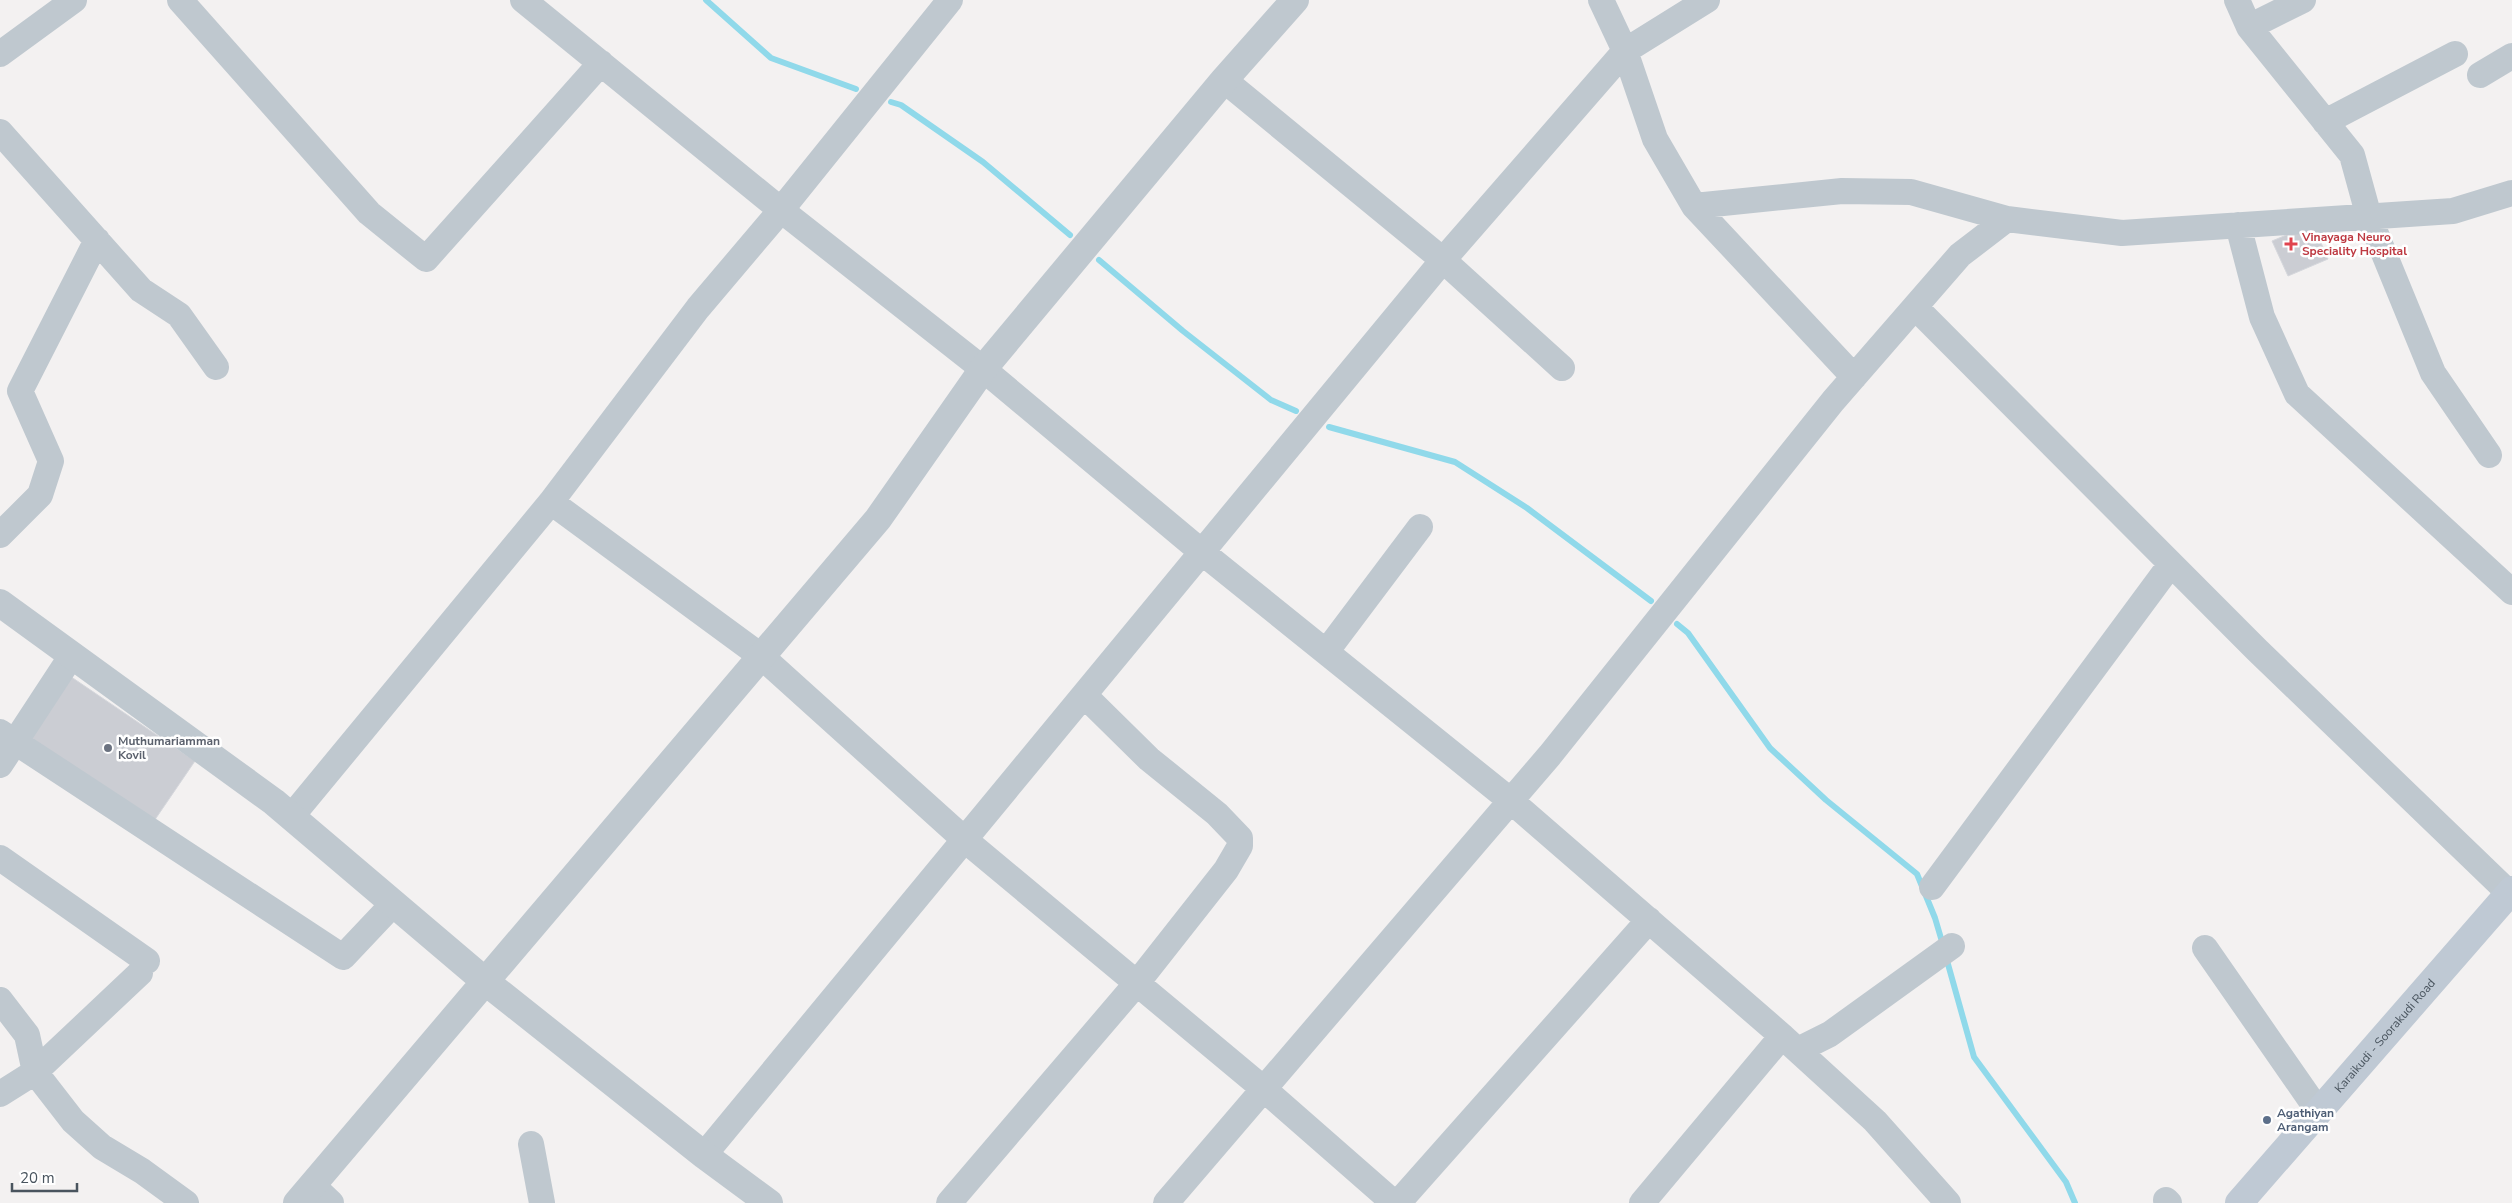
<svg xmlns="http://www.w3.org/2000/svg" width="2512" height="1203" viewBox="0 0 2512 1203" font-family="'Nunito Sans',sans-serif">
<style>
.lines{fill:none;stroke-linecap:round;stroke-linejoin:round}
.stream{stroke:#90d9ea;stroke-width:6}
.building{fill:#cbcdd3;stroke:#d5d7dc}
.minor{stroke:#bfc8cf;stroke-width:26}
.tertiary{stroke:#bfc8cf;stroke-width:28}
.secondary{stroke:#bfc9d4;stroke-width:28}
.health-dot{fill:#e0444e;stroke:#fff;stroke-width:2}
.worship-dot{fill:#6b7280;stroke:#fff;stroke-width:2}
.service-dot{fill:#5c6f8a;stroke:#fff;stroke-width:2}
.labels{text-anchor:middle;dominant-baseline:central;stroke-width:5;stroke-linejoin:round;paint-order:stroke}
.health-label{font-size:12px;font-weight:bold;fill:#be3a42;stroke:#fff;text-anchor:start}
.worship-label{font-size:12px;font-weight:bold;fill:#5b616d;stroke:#fff;text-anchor:start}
.street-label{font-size:12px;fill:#49545e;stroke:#fff}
.service-label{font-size:12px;font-weight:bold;fill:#4e5e75;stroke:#fff;text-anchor:start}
</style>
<rect width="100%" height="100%" fill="#f3f1f1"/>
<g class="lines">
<!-- stream -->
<path class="stream" d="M706,0L771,58L856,89
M891,102L901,105L983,162L1070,235
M1099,260L1183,331L1271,400L1296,411
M1329,427L1455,462L1527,508L1651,601
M1677,624L1688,633L1770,748L1826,800L1917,874L1935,918L1943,945
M1946,957L1974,1057L2066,1182L2075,1203"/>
</g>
<!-- building -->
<path class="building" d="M2313,224L2328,259L2288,276L2272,241Z
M64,672L195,761L152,824L21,736Z"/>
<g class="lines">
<!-- minor -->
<path class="minor" d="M180,0L369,213L426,259L601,63
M523,0L781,210L983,369L1203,553L1511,801L1782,1036L1875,1121L1948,1203
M1601,0L1625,51L1655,139L1694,206L1854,377
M2237,0L2249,27L2352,155L2369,217L2433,373L2489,455
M2249,27L2303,0
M0,54L74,0
M2480,75L2512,56
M1224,80L1443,260L1562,368
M2325,122L2455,54
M0,132L141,290L179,315L216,367
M1694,206L1842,191L1911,192L2007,219
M2238,225L2262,317L2297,394L2512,592
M1915,307L2257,650L2509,893
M551,502L762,657L965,840L1265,1090L1394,1203
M0,535L40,495L51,461L20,391L97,240
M1326,652L1420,527
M0,732L343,957L394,903
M0,765L72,655
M291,817L551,502L698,308L781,210L950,0
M0,858L147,961
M1932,887L2171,564
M2205,948L2319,1112
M0,1000L27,1035L35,1072L73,1121L102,1147L142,1171L186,1203
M1798,1050L1830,1034L1952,946
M0,1094L35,1072L140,973
M531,1144L542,1203
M704,1155L1443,260L1625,51L1707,0
M312,1185L331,1203
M2166,1200L2169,1203
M949,1203L1137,983L1226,870L1240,846V838L1217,814L1149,759L1084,695
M1166,1203L1550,755L1833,401L1960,255L2007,219L2122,233L2453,211L2512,193
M1398,1203L1649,920
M1642,1203L1782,1036"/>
<!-- tertiary -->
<path class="tertiary" d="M0,603L274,802L486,982L704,1155L769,1203
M297,1203L878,519L983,369L1224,80L1295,0"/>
<!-- secondary -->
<path class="secondary" id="s1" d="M2239,1203L2512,890"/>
</g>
<!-- markers -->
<path class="health-dot" d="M2288.5 236.5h5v5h5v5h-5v5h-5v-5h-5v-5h5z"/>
<circle class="worship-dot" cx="108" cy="748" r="5"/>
<circle class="service-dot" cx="2267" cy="1120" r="5"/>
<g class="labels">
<!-- health labels -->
<g class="health-label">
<text x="2302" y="237">Vinayaga Neuro<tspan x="2302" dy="14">Speciality Hospital</tspan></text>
</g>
<!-- worship labels -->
<g class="worship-label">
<text x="118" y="741">Muthumariamman<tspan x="118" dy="14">Kovil</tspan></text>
</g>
<!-- street labels -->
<g class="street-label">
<text stroke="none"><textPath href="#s1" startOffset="222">Karaikudi - Soorakudi Road</textPath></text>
</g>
<!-- service labels -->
<g class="service-label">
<text x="2277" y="1113">Agathiyan<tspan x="2277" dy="14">Arangam</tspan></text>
</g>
</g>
<!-- scale -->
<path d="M12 1183v8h65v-8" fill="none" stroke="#49545e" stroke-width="2.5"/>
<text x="20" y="1183" font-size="15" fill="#49545e" stroke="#ffffff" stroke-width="4" paint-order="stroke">20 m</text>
</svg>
